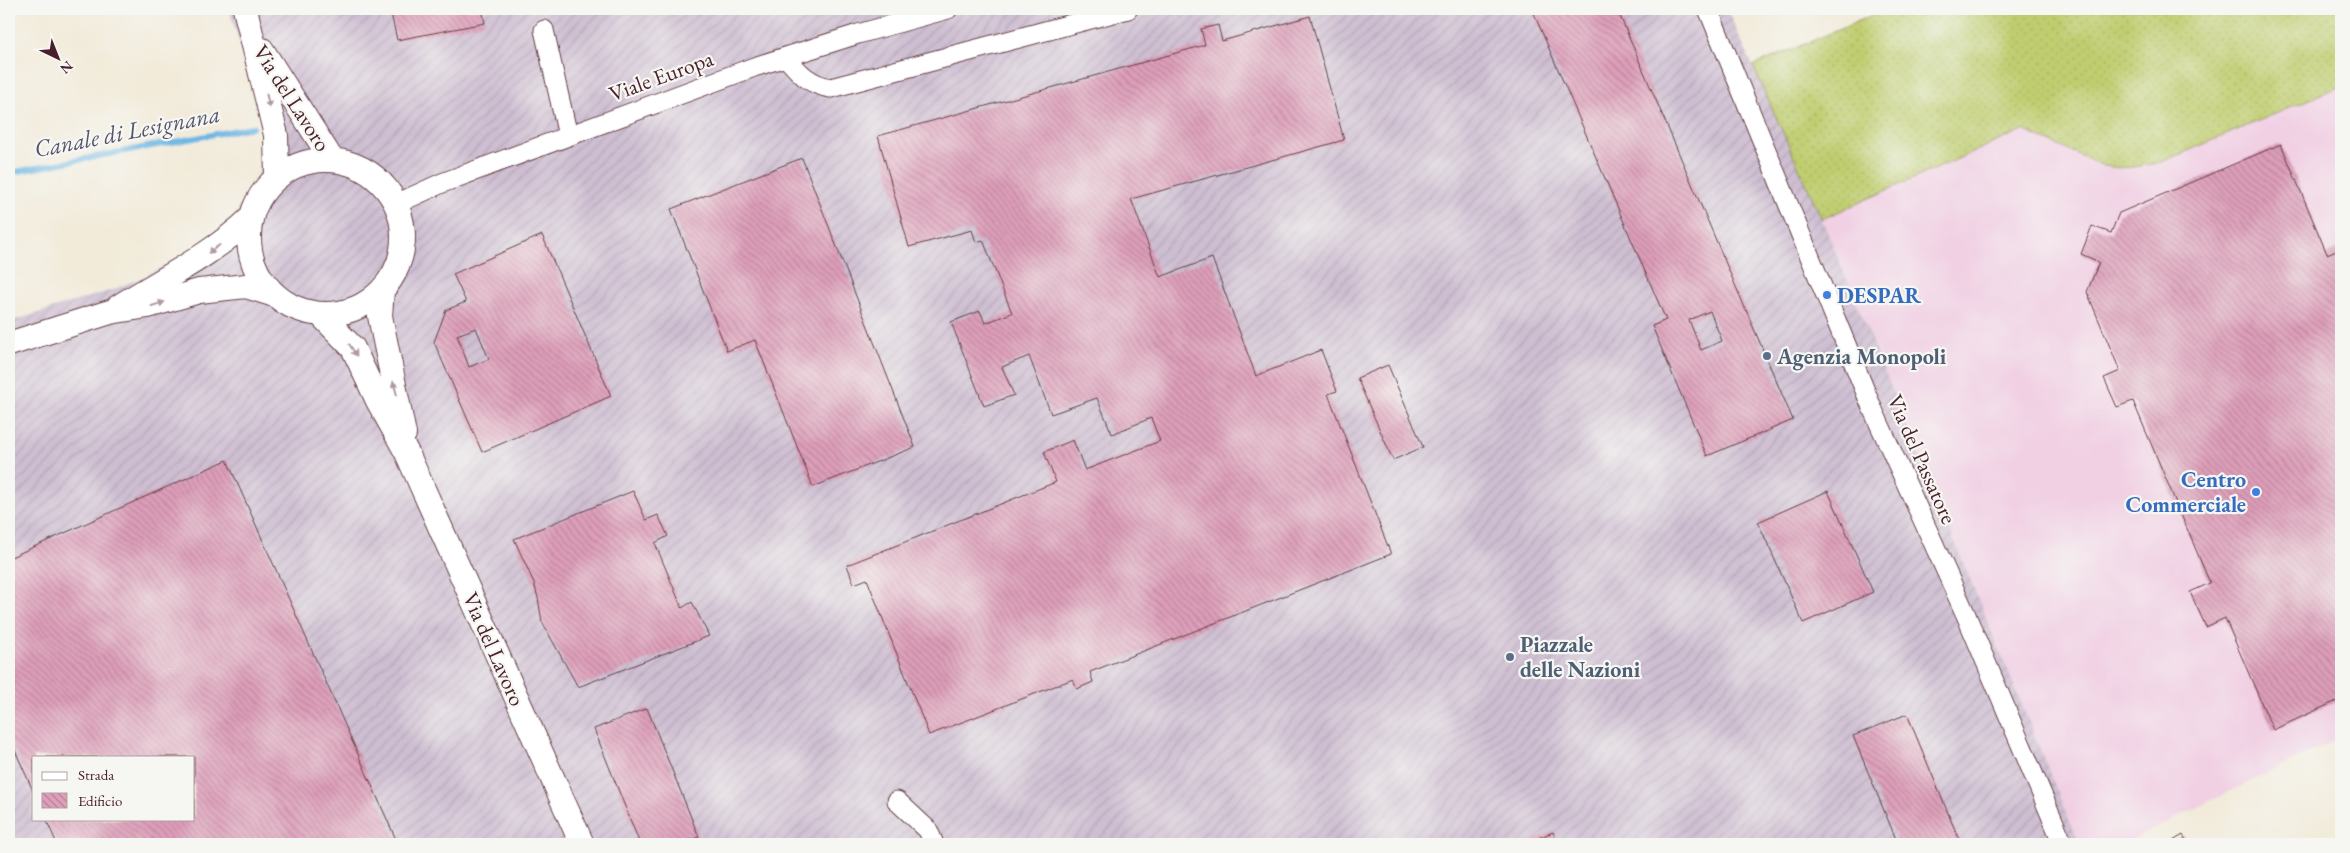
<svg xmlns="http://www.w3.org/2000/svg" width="2350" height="853" viewBox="0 0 2350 853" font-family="'EB Garamond',serif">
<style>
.built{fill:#f1d0e4}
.industrial{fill:url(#industrial-furrows);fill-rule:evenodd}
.grass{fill:url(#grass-dots);stroke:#85764e}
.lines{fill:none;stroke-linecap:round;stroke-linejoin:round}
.stream{stroke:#6cb6e4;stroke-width:5.5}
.building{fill:url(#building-back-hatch);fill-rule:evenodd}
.minor-casing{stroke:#633e45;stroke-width:21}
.major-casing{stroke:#633e45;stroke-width:26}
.minor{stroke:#fff;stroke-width:19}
.major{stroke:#fff;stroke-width:24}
.oneway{fill:#ae9aa0}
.shop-dot{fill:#3f7fe0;stroke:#f6f6f2;stroke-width:2}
.service-dot{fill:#5c6f8a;stroke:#f6f6f2;stroke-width:2}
.labels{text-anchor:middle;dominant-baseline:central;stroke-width:4.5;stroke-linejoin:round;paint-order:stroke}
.street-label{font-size:22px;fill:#4a1f2b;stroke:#f6f6f2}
.shop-label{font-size:22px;font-weight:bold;fill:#366cbe;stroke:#f6f6f2;text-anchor:start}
.service-label{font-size:22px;font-weight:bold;fill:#4e5e75;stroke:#f6f6f2;text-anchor:start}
.water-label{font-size:24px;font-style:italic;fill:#56546c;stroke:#f6f6f2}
</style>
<defs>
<pattern id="industrial-furrows" width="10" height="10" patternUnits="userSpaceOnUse" patternTransform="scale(1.25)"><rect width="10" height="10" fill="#cebed1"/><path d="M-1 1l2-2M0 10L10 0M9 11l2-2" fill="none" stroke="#b2a3b4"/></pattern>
<pattern id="grass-dots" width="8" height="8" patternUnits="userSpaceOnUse" patternTransform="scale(1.25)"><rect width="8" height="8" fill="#c0ce70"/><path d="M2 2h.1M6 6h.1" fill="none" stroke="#a6b061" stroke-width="1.8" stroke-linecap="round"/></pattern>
<pattern id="building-back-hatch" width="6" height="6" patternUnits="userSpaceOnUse" patternTransform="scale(1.25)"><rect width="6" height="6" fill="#de9fba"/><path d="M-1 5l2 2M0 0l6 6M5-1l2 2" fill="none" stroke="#b68197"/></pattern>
</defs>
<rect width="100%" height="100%" fill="#f6f6f2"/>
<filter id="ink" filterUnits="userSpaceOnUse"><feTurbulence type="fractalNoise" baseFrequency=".02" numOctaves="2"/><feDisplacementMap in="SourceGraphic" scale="10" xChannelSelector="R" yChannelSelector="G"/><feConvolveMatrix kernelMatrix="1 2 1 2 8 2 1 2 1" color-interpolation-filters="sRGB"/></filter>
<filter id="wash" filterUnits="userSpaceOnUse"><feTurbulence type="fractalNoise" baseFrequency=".0096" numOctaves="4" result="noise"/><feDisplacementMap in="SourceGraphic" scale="20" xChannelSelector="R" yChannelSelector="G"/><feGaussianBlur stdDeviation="1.12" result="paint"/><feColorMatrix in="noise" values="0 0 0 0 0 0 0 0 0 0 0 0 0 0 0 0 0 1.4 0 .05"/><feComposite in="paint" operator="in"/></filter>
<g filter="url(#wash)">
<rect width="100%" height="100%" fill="#f2ebda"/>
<!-- built -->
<path class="built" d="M2341,86V737L2123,844H2079L1822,219L2023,130L2104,166H2139L2164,161Z"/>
<!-- industrial -->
<path class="industrial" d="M229,9H1727L1822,219L2079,844H9V322L112,290L144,277L189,252L233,219L249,195L261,168L266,146L264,122ZM34,757H194V819H34Z"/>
<!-- grass -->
<path class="grass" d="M1887,9H2341V86L2164,161C2144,166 2125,170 2104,166L2023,130L1822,219L1753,66Z"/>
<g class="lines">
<!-- stream -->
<path class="stream" d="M9,173L253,127"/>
</g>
<g id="blocks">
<!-- building -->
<path class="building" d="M390,9H482L485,23L397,40Z
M1532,9H1617L1793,420L1707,456L1652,326L1666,320ZM1710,311L1722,341L1701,350L1689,320Z
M1310,16L1344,140L1131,199L1160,277L1212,258L1256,376L1321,350L1337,391L1328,394L1391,554L1090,672L1093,682L1077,689L1073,679L929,735L867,579L854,584L847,565L1056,482L1044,452L1073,440L1085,470L1160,441L1151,418L1112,434L1097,398L1051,414L1029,356L1002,367L1014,395L984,406L951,322L980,311L985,323L1012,313L983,240L976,242L972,230L909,247L878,136L1205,45L1201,29L1218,25L1222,41Z
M2281,144L2327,254L2341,248V699L2273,730L2225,618L2206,627L2190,592L2210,583L2133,401L2117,407L2104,378L2120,371L2087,292L2099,262L2081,254L2092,226L2111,233L2119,213Z
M802,158L915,447L813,487L755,340L727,351L671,209Z
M542,235L611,396L482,452L434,342L446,310L466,302L453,274ZM476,328L489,359L469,367L457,335Z
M1388,365L1423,447L1393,460L1357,378Z
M227,460L398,844H57L46,819H194V757H34V793L9,737V558Z
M633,491L646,520L658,515L668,536L655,543L682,608L692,602L709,636L578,687L542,622L538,598L534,583L514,539Z
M1828,491L1873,592L1803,623L1758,522Z
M647,708L699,837L680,844H640L594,729Z
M1907,714L1955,830L1961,844H1898L1853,736Z
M1553,832L1558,844H1523Z
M2183,835L2188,844H2168Z"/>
</g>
</g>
<g filter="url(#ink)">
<use href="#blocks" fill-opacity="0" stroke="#633e45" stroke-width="1"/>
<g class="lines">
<defs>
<path id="minor" d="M1708,9L1873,410L1966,615L2063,844
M544,30L568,136
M786,57C799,73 810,85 831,88L1128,9
M396,204L442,183L754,67L858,34L948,9
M897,801L928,830L934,844"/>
<path id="major" d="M245,9L276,135L277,177
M262,50L332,160
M249 237a77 77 0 1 1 154 0a77 77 0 1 1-154 0Z
M382,290L380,316L404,434
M118,307C164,278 212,255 251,218
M320,314L353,348L378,401L407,453L582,844
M9,344L110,312L148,306L199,291L246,286L275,295"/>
</defs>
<!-- minor casing -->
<use href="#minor" class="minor-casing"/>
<!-- major casing -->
<use href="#major" class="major-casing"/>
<!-- minor -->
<use href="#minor" class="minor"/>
<!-- major -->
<use href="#major" class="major"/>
</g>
<!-- one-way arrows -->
<defs><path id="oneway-solid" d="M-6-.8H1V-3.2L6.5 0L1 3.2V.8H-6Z" transform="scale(1.25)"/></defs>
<g class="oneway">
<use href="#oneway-solid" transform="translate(268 101) rotate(77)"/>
<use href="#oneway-solid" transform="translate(214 249) rotate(144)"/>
<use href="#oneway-solid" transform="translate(158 304) rotate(-17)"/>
<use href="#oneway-solid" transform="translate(353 350) rotate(57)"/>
<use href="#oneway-solid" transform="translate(395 388) rotate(-105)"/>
</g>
</g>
<!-- markers -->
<g class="shop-dot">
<circle cx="1827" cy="295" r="5"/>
<circle cx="2256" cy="492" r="5"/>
</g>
<g class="service-dot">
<circle cx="1767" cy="356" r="5"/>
<circle cx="1510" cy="657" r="5"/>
</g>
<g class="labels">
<!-- street labels -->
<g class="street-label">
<text transform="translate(661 76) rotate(-20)">Viale Europa</text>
<text transform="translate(292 98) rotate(57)">Via del Lavoro</text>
<text transform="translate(1922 459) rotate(66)">Via del Passatore</text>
<text transform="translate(494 649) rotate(66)">Via del Lavoro</text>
</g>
<!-- shop labels -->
<g class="shop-label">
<text x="1837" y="295">DESPAR</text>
<text x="2246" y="479" text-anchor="end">Centro<tspan x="2246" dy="25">Commerciale</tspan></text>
</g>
<!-- service labels -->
<g class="service-label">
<text x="1777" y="356">Agenzia Monopoli</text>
<text x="1520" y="644">Piazzale<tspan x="1520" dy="25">delle Nazioni</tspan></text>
</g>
<!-- water labels -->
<g class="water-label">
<text transform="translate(127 131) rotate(-11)">Canale di Lesignana</text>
</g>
</g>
<!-- margin -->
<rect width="2350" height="853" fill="none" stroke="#f6f6f2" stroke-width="30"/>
<!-- legend -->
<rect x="32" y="756" width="162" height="65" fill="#f6f6f2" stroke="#b1a0a2"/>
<rect x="42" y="772" width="25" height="8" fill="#ffffff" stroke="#b1a0a2"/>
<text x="78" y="780" font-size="15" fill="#4a1f2b">Strada</text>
<rect x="42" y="793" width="25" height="15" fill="url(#building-back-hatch)" stroke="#b1a0a2"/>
<text x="78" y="806" font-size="15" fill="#4a1f2b">Edificio</text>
<!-- north arrow -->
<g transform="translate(58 58) rotate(137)" stroke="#f6f6f2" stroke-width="4" paint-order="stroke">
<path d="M0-4L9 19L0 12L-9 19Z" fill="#4a1f2b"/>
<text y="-8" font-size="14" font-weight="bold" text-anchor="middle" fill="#4a1f2b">N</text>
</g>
</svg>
